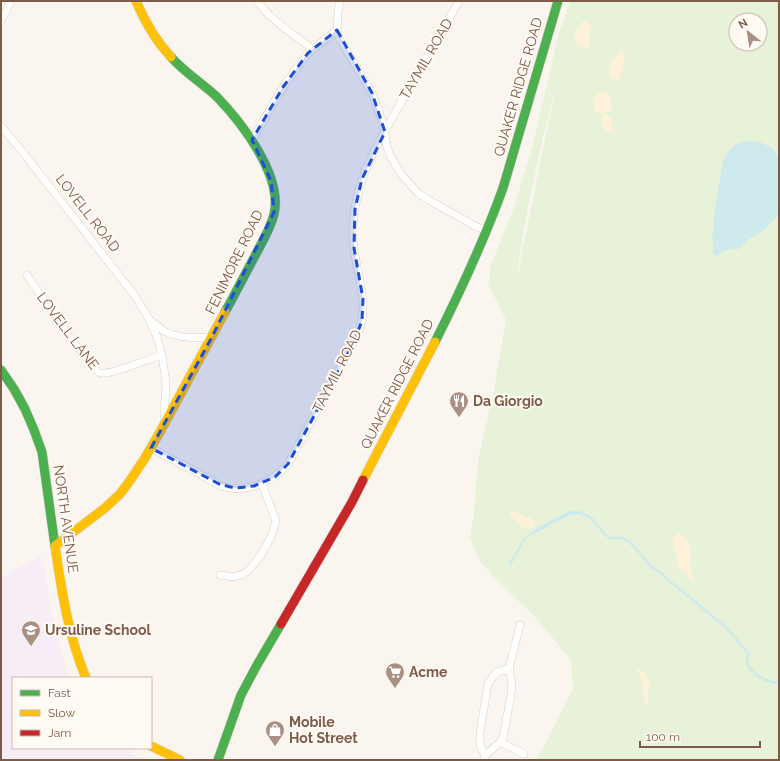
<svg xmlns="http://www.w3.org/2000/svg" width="780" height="761" viewBox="0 0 780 761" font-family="Raleway,sans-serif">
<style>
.education{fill:#f6edf6}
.green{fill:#e7f2d8;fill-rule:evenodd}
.sand{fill:#fdf2d7}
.water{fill:#ceeaec}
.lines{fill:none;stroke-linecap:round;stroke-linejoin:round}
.stream{stroke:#ceeaec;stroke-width:2.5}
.street-casing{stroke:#d9d0ca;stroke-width:8}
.fast-casing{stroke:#dad1ca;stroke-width:10}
.slow-casing{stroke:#dad1ca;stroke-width:10}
.jam-casing{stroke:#dad1ca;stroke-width:10}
.street{stroke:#fefefc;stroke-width:7}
.fast{stroke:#4caf50;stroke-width:9}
.slow{stroke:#ffc107;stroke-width:9}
.jam{stroke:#c62828;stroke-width:9}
.marked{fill:#1d4ed8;fill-opacity:0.2;stroke:#1d4ed8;stroke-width:3;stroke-dasharray:8 5;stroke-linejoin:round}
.labels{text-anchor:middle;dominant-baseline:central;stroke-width:4;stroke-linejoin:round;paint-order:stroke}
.street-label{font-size:14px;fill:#7e5a49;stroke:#fffaf3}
.poi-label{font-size:14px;font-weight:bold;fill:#7e5a49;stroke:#fffaf3;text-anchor:start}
</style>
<rect width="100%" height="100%" fill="#faf5ee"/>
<!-- education -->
<path class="education" d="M41,556L45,571L50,607L68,678H13V748H125L132,754L151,760H1V577Z"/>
<!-- green -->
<path class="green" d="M570,1H779V760H535L541,752L573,688L571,660L538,620L494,577L480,561L470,539L474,513L478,460L494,390L506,320L497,301L488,286L491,265L515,205L534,140L558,37ZM736,20H760V44H736ZM558,76L518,273L517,274L519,258L527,212L543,137Z"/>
<!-- sand -->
<path class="sand" d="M584,21L588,22L591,24L589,33L590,43L588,47L585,48C577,43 572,43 575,32L580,28V26L582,22Z
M622,50L625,53C624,61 623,75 618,81L613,80L610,77C608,71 610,66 612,60L616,59L620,51Z
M604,91L610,96L612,108L611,110L608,112L599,114L595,111C594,101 590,93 604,91Z
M604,114H606L608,116L611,117V122L613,128V131L610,134L605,131L601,121L602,119V117Z
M510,511H512L517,513L520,514L526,517L530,518L535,522V525C528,531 527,529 519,525L518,524L520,523C514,521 511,519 510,513Z
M677,533C682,533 686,538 689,543C689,546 691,548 691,552C691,556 690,560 690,564C690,570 693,575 694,580L693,581H691L683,570L678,566C677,558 671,542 674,535Z
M638,667C641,669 642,671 645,674C654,684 645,690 649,702L646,705L644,704C643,692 644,679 637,670Z"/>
<!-- water -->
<path class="water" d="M745,141L760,142L772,148L779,158V214L765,229L749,239L739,249C731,249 723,249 717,256L714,255L713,252V245L712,237L714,229V215L723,160L730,149L739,143Z
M570,511H580L585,514L571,515L562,519L528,537L520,547L523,539L537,528Z"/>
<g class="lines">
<!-- stream -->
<path class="stream" d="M582,514C594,516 598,528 606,535C613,542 620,534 628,541C638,549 644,559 653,568C656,570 660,572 663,575C666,577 667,580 669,581C684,592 698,604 712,616C718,621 725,626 730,632C737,639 742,647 748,653C748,655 747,657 747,659C747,673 766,682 778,683L779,681
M510,564L521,545"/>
<defs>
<path id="street" d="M257,1C271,21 294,34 312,49
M1,21L11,1
M337,30L339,38L372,93L383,123L387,147L390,155L396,166L401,174L418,193L427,199L475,226L487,231
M1,126L25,155L135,296L149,319L157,337L162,355L166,383L164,422
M252,140L283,87L308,53L337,30L338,12L340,1
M27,275C36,288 91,370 100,373C108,376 151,358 162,355
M151,321C155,324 160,328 164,331C179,339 196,338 212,337
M151,448C166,456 180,464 195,471C203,476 211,481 219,485C244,495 272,483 288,464C303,436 319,407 334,379C345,358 362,335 363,310C364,292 357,269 354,250C351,231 354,209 359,190C367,160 384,133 399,106C419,71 439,36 459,1
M220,575L232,577L242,575L250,569L261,555L271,537L276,521L262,484
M500,742L524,754
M485,756L500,742L503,738L511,695L512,684L509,669L520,625
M484,760L485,756L480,745V732L488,684L493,677L497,672L509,669"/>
<path id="fast" d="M171,57C184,72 202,83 217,97C242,123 283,176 274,214C271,227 264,239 258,250C247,271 236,292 225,312
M435,342C460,292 484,241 503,188L558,1
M1,370L14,389L25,409L34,430L42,452L55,546
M218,760L241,695L257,665L281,624"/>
<path id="slow" d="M136,1C145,22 156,41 171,57
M363,480L435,342
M55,546L105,508L120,494L129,482L145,458L160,432L225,312
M55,546C62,592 68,635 86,678
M151,746L180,760"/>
<path id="jam" d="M281,624L352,502L363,480"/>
</defs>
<!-- street casing -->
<use href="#street" class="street-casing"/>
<!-- fast casing -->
<use href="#fast" class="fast-casing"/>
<!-- slow casing -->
<use href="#slow" class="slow-casing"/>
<!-- jam casing -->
<use href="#jam" class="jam-casing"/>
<!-- street -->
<use href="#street" class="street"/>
<!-- fast -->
<use href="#fast" class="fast"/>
<!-- slow -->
<use href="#slow" class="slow"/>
<!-- jam -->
<use href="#jam" class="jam"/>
</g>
<!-- marked area -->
<path class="marked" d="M337,30L372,93L385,132L362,179L355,209L354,248L363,299L362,321L352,346L288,464L275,477L254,486L235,488L219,484L151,448L212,337L274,212L271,181L252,140L283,87L308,53Z"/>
<!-- icons -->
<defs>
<symbol id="restaurant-pin" viewBox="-11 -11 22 30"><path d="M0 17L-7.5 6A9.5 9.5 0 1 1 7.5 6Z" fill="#a99083" stroke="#fffaf3"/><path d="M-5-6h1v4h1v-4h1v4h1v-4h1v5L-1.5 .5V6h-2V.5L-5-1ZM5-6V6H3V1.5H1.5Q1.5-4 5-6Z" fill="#fff"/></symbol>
<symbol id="school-pin" viewBox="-11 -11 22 30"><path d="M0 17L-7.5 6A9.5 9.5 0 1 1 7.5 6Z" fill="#a99083" stroke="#fffaf3"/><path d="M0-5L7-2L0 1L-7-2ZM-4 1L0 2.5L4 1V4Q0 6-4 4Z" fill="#fff"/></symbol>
<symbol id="supermarket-pin" viewBox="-11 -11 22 30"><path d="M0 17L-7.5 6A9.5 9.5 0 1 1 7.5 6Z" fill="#a99083" stroke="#fffaf3"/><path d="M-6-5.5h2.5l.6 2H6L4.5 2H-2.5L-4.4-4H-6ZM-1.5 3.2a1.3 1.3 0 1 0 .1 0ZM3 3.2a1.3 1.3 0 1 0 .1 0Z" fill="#fff"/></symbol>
<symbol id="shop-pin" viewBox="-11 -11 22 30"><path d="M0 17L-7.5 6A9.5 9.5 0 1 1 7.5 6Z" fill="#a99083" stroke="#fffaf3"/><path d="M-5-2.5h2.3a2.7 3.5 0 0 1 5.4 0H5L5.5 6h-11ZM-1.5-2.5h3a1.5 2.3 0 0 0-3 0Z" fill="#fff"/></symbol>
</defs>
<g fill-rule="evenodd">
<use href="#restaurant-pin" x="448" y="390" width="22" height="30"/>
<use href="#school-pin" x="20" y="619" width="22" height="30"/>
<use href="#supermarket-pin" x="384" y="661" width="22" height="30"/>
<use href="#shop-pin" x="264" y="719" width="22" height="30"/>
</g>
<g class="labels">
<!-- street labels -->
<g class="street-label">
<text transform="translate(426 59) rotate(-60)">TAYMIL ROAD</text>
<text transform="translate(518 87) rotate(-74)">QUAKER RIDGE ROAD</text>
<text transform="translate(88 213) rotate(52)">LOVELL ROAD</text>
<text transform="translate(234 262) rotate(-64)">FENIMORE ROAD</text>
<text transform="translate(68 331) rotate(53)">LOVELL LANE</text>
<text transform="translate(337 371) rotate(-63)">TAYMIL ROAD</text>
<text transform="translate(397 384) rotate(-63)">QUAKER RIDGE ROAD</text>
<text transform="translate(66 519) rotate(82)">NORTH AVENUE</text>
</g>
<!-- poi labels -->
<g class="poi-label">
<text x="473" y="401">Da Giorgio</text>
<text x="45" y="630">Ursuline School</text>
<text x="409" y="672">Acme</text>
<text x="289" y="722">Mobile<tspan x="289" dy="16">Hot Street</tspan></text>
</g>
</g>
<!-- border -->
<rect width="780" height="761" fill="none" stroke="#7e5a49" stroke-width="4"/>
<!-- legend -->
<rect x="12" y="677" width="140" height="72" fill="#fffaf3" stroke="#cbbaaf"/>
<rect x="20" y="690" width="20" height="6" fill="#4caf50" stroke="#cbbaaf"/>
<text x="48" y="697" font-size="12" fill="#7e5a49">Fast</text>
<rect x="20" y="710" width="20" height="6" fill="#ffc107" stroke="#cbbaaf"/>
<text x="48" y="717" font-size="12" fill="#7e5a49">Slow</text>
<rect x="20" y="730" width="20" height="6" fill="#c62828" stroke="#cbbaaf"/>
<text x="48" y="737" font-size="12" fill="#7e5a49">Jam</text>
<!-- north arrow -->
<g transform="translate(748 32) rotate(330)"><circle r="19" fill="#fffaf3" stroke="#cbbaaf"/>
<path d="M0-3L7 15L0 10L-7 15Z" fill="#a99083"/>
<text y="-6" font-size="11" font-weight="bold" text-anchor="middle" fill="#7e5a49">N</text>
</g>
<!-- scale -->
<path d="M640 741v6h120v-6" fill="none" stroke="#7e5a49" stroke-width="2"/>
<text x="646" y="741" font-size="12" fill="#7e5a49" stroke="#fffaf3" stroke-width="3" paint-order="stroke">100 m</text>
</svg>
